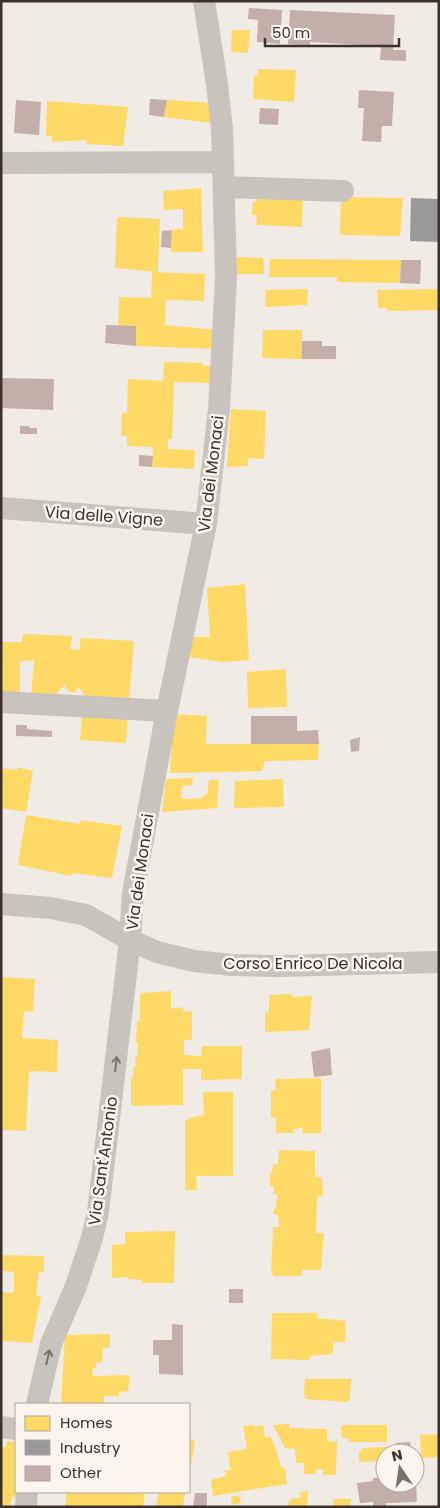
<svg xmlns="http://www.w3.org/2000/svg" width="440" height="1508" viewBox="0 0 440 1508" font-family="Poppins,sans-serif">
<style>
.homes{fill:#ffd966}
.industry{fill:#999}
.building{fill:#c3afa7}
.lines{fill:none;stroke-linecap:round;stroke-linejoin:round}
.minor{stroke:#c9c3be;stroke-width:22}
.oneway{stroke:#7b726d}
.labels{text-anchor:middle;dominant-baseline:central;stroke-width:5;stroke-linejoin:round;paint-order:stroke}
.street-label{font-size:16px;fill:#3b302b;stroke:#fbf5ee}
</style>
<rect width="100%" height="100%" fill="#f0ebe5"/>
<!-- homes -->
<path class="homes" d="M232,30H250L248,53L231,52Z
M258,69L296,70L294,102L253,99L254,76L258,75Z
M167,100L213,103L211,123L164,117Z
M47,101L128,107L123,146L86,144L87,140L52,142V136H46Z
M201,188L203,252H171L172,230L183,229V209L164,210L163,191Z
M257,193L303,195L302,227L256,225L257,215H252L253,201L257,202Z
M341,197L403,198L400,236L340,235Z
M117,217L160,219L158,272L115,268Z
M235,257L263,258L264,274H234Z
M270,259L401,260L400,283L337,282V277H269Z
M152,272L205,274L204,301L166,300L165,325L218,330L217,349L136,346V326L118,327L119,297L151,298Z
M308,289L307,305L265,307L266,290Z
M439,289V310L388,311L386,308H378L377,290Z
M263,330H302V359L262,358Z
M164,362L203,363V366H213L212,383L174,382L172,439H168V449L195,450L194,469L152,467L153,447L127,446V436H121L122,413H127L128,379L163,381Z
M231,409L266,411L264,459L248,458V466L227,467Z
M245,584L249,660L222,662L188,657L191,637H210L207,588Z
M23,634L72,636L70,649L79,650L81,638L134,641L129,701L88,700L79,687L75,692H69L64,685L54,697L31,695L34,660L20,661V692H1V642H22Z
M286,669L287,707L248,708L247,672Z
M82,714L128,716L126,743L80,740Z
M173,714L207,716L206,744H319L318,760L265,761L262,771L170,773Z
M17,767L33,771L26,812L1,808V768L17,770Z
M193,778L192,785L182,786L181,799L203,798L204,795L207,794L209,780H219L217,808L162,812L166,779Z
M283,779L284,807L234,808L235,781Z
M26,815L80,824L81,820L122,826L112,878L72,873L71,876L18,865Z
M1,977L35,979L33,1012L24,1011L22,1038L58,1040L57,1072L29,1071L26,1131L1,1130Z
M171,991V1009L184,1007L183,1012L192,1011V1040H184V1055L201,1056L202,1046H242V1079L201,1080V1069H183V1105L131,1106V1078L133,1077V1067H136L135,1056L137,1057L138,1042H136L137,1021H140V993Z
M292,994V997L312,996L309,1030L265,1032V1013L269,1012V995Z
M321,1078V1133H302L303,1128L293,1129L294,1133H276V1118L271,1117V1091L275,1090L276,1079Z
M203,1092H233V1176H196L197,1190H185V1120H188L189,1118L204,1115Z
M279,1150L315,1151V1177H322L323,1196H317L316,1233H324L321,1270H302V1276H273V1273L271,1274L273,1227H279L278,1215L273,1214L274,1209L276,1208L277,1194H273L274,1187L270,1186V1174L272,1172L273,1165L278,1164Z
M175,1231L174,1283H142V1280L128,1279L127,1277L112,1278V1245L125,1244V1232Z
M1,1255L44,1256V1272H39L36,1295L41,1296L32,1343L1,1341V1292L14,1293V1272L1,1271Z
M272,1313H317V1318L346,1321L345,1342H333V1354L309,1356V1360L271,1359Z
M110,1334V1348L103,1347L102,1363L96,1362V1368L92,1369L93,1376L130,1375L128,1391L119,1392V1396H104V1404H61L65,1335Z
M305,1379H351L350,1397L348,1402L305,1399L306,1395L304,1396Z
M289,1424V1428L327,1429V1441L337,1442L336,1475H323V1470L316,1469L315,1474H304V1463H296L295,1449L285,1448L273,1425Z
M254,1425L255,1427L263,1425L265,1438L271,1437L276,1449L281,1467L285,1468L287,1484L213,1496L211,1480L226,1476L224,1471L230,1470L228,1452L247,1449L243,1426Z
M341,1425H387V1442H349V1439L342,1438Z
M439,1434V1457L421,1458L420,1435Z
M189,1439H193L195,1443L191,1466L189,1467Z
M7,1441L15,1442L14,1445H16V1498L12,1496L10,1507H1V1447H6Z
M390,1447L391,1453H385V1461L359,1462V1451H362V1448Z
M308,1491L307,1507H288L289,1500L301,1497L300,1492Z
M67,1492H128L145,1494L143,1507H65Z
M159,1492H185L183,1507H156Z
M239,1495L241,1503L232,1505L231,1497Z
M333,1499H351L350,1507H333Z"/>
<!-- industry -->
<path class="industry" d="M411,198L439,199V242L410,241Z"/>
<!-- building -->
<path class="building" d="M249,8L282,10L280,44L257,42L258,20L248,19Z
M290,10L395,15L393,50H406V61L380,60L381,46L310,42V45L288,44Z
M359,90L394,92L392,126H382L381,142L362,141L364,108H358Z
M150,99L167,100L164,117L149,115Z
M16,100L41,102L39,135L14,133Z
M260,108L279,109L278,125L259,124Z
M172,230L171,248L161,247L162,231Z
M401,260H421L420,284L400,283Z
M106,325L136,326V346L105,343Z
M302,341H322V346H336V359H302Z
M1,378L54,379L53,410L1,408Z
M20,426H29V428H37V434H20Z
M139,455L153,456L152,467L139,466Z
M251,716H297V731L318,730L319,744H251Z
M16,725H27V729L52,731V737L16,736Z
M360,737L359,751L351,752L350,740Z
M330,1048L332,1075L314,1077L311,1052Z
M229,1289H243V1303H229Z
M172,1324L183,1325V1375L159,1374V1355H153V1340H172Z
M410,1442L411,1452L397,1453L396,1443Z
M373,1478H385V1483H416L417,1502L386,1503V1507H373V1502L360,1503L357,1483L373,1481Z
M195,1493H207V1507H193Z"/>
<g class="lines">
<!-- minor -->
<path class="minor" d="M1,163L223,162
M224,187L343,191
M1,508L206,524
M1,702L167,711
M1,904L51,908L86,915L130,940L157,952L194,961L232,965L279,966L439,962
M37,1404L51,1344L76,1286L92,1238L98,1212L130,940L133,893L167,711L206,524L219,409L226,278L223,162L222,129L217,84L204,1
M1,1427L16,1429
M26,1507L27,1492"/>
</g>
<!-- one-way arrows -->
<defs><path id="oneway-shaft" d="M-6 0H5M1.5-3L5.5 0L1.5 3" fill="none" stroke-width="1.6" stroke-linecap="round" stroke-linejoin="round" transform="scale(1.25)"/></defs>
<g class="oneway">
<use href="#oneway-shaft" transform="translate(116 1064) rotate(-83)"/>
<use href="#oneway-shaft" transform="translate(48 1357) rotate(-77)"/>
</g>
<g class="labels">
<!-- street labels -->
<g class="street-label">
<text transform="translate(211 474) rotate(-83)">Via dei Monaci</text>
<text transform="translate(104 516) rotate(4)">Via delle Vigne</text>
<text transform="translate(140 872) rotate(-82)">Via dei Monaci</text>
<text x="313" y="963">Corso Enrico De Nicola</text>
<text transform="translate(103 1161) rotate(-82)">Via Sant'Antonio</text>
</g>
</g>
<!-- border -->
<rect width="440" height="1508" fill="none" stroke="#3b302b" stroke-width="5"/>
<!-- legend -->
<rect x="15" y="1403" width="175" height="90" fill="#fbf5ee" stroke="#aea6a0"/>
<rect x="25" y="1416" width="25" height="15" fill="#ffd966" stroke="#aea6a0"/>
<text x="60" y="1428" font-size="15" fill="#3b302b">Homes</text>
<rect x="25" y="1440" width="25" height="15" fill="#999999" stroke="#aea6a0"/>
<text x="60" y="1453" font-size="15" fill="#3b302b">Industry</text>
<rect x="25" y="1466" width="25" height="15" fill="#c3afa7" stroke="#aea6a0"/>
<text x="60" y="1478" font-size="15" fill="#3b302b">Other</text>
<!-- north arrow -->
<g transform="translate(400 1468) rotate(347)"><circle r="24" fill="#fbf5ee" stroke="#aea6a0"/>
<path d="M0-4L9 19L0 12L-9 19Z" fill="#7a716c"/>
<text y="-8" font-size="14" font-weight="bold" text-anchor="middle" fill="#3b302b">N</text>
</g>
<!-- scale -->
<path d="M265 38v8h134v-8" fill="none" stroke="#3b302b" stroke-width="2.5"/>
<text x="272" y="38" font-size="15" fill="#3b302b" stroke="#fbf5ee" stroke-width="4" paint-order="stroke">50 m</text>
</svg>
